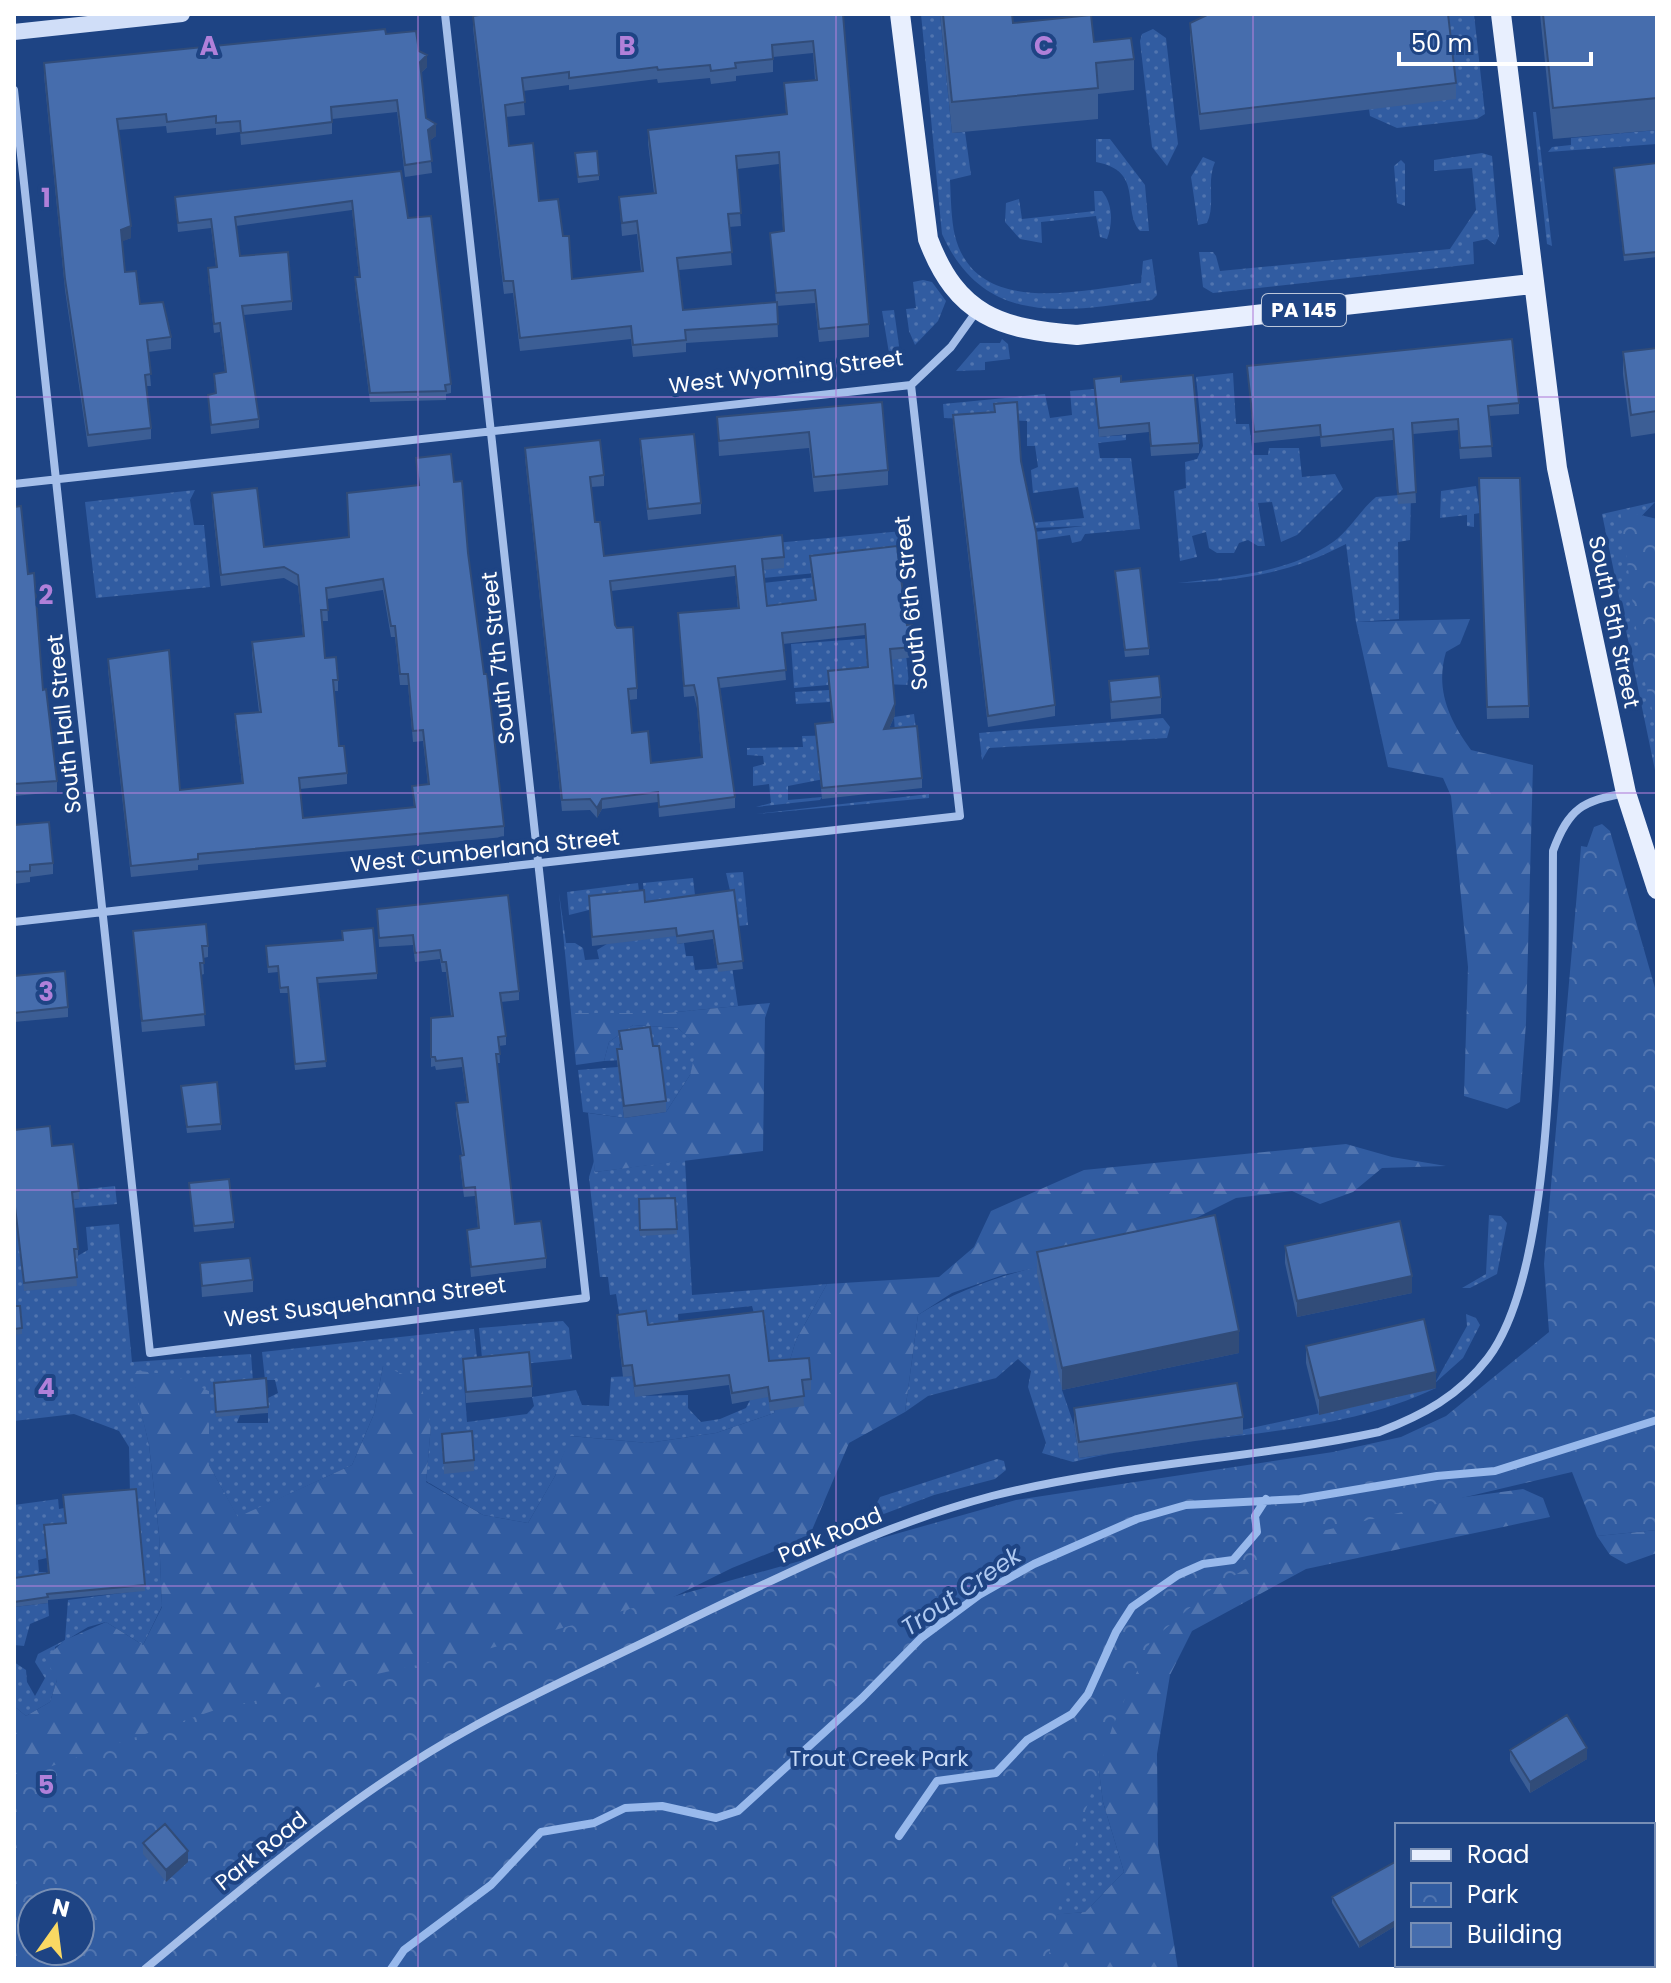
<svg xmlns="http://www.w3.org/2000/svg" width="1671" height="1983" viewBox="0 0 1671 1983" font-family="Poppins,sans-serif">
<style>
.grass{fill:url(#grass-dots)}
.forest{fill:url(#forest-firs);fill-rule:evenodd}
.park{fill:url(#park-crowns);fill-rule:evenodd}
.lines{fill:none;stroke-linecap:round;stroke-linejoin:round}
.stream{stroke:#98b9ec;stroke-width:8}
.street{stroke:#a5bfea;stroke-width:8}
.secondary{stroke:#d0def8;stroke-width:16}
.primary{stroke:#e8effe;stroke-width:20}
.rail-casing{stroke:#fff;stroke-width:9}
.rail{stroke:#1e4484;stroke-width:6;stroke-dasharray:18;stroke-linecap:butt}
.wall{fill:#3c5e95;fill-rule:evenodd}
.shaded-wall{fill:#314c79}
.building{fill:#466dad;stroke:#314c79;stroke-width:2;fill-rule:evenodd}
.grid{fill:none;stroke:#b080d9;stroke-width:2;stroke-opacity:0.55}
.labels{text-anchor:middle;dominant-baseline:central;stroke-width:8;stroke-linejoin:round;paint-order:stroke}
.shield{fill:#1e4484;stroke:#bcc7da;stroke-width:2}
.shield-label{font-size:20px;font-weight:bold;fill:#fff}
.street-label{font-size:22px;fill:#fff;stroke:#1e4484}
.park-label{font-size:22px;fill:#c9dbf7;stroke:#1e4484}
.water-label{font-size:24px;font-style:italic;fill:#b0caf1;stroke:#1e4484}
.grid-label{font-size:26px;text-anchor:middle;font-weight:bold;fill:#b080d9;stroke:#1e4484;stroke-width:8;stroke-linejoin:round;paint-order:stroke}
</style>
<defs>
<pattern id="grass-dots" width="8" height="8" patternUnits="userSpaceOnUse" patternTransform="scale(2)"><rect width="8" height="8" fill="#315ca1"/><path d="M2 2h.1M6 6h.1" fill="none" stroke="#5074af" stroke-width="1.8" stroke-linecap="round"/></pattern>
<pattern id="forest-firs" width="22" height="20" patternUnits="userSpaceOnUse" patternTransform="scale(2)"><rect width="22" height="20" fill="#315ca1"/><path d="M5 1l3.5 6h-7zM16 11l3.5 6h-7z" fill="#5074af"/></pattern>
<pattern id="park-crowns" width="20" height="18" patternUnits="userSpaceOnUse" patternTransform="scale(2)"><rect width="20" height="18" fill="#315ca1"/><path d="M2 6a3 3 0 1 1 6 0M12 15a3 3 0 1 1 6 0" fill="none" stroke="#5074af"/></pattern>
</defs>
<rect width="100%" height="100%" fill="#1e4484"/>
<!-- grass -->
<path class="grass" d="M921,14H940L952,133L965,132L971,175L950,180C951,198 951,219 955,236C976,318 1082,290 1141,283L1143,261L1152,259L1157,295L1152,300C1067,311 985,329 942,234Z
M1446,14H1474L1485,114L1477,119L1397,128L1370,116L1369,109Z
M1153,29L1166,38L1178,144L1167,166L1152,147L1140,41L1142,34Z
M1533,112H1536L1552,246L1547,244Z
M1657,130V144L1548,152L1552,147L1571,145V138Z
M1096,139H1110L1145,185L1149,231H1140C1121,209 1145,171 1096,162Z
M1482,153L1492,156L1499,236L1495,245L1487,239L1473,242L1474,264L1213,293L1203,287L1199,252H1213L1216,256L1220,271L1450,249L1476,210L1472,168L1434,171V160Z
M1203,157L1215,162C1206,182 1216,204 1207,223L1198,225L1191,177Z
M1401,160L1405,164V206L1397,203L1394,166Z
M1094,191H1102C1113,204 1113,223 1107,239L1100,237L1096,216L1041,222L1042,243L1020,239L1005,222L1006,203L1019,199L1022,219L1095,211Z
M923,280L932,282L946,301L938,321L915,345L909,331L906,309L916,308L913,282Z
M894,310L900,353L890,359L882,311Z
M1002,339L1008,344L1010,359L985,362V370L956,371L980,343H1000Z
M1233,373L1236,424H1249L1253,455H1268L1269,448H1299L1302,477L1335,474L1343,489L1297,535L1281,542L1272,502L1258,503L1265,546H1258L1248,540L1239,543L1234,553H1217L1209,548L1206,532L1192,536L1197,557L1180,561L1174,491L1186,488L1185,462L1197,459L1203,446L1196,377Z
M1094,389L1099,437L1126,435V440L1098,443L1100,458H1131L1140,529L1085,534L1081,541L1072,543L1070,535L1035,540L1034,532L1083,526L1032,528L1030,523L1084,518L1078,487L1033,493L1031,470L1038,467L1035,446H1027V421L944,418L943,404L1045,394L1050,418L1072,415L1070,391Z
M1476,486L1480,513L1474,514V527L1467,526V515L1440,518L1441,491Z
M195,490L190,500L194,525H204L210,587L96,598L85,502Z
M1411,494L1410,540L1398,542L1399,619L1356,622L1346,544C1291,573 1240,581 1178,583C1231,577 1289,573 1333,542C1350,530 1360,510 1376,497Z
M1655,502L1633,525L1657,668V780L1602,514Z
M902,531L904,554L816,573L763,578L732,547Z
M817,577L815,600L809,603L738,612L737,596L763,583Z
M887,637L906,654L909,685L828,682V685L794,688L791,644Z
M829,690L830,702L796,704L795,692Z
M914,714L917,737L824,779L788,786V800L822,797L820,800L756,807L771,803L769,784L753,786V767L764,764L763,756L747,755V748L803,747L802,736L895,734L894,717Z
M1163,718L1170,727L1167,738L989,748L982,760L979,733Z
M929,794V798L756,814Z
M743,872L748,925L738,926L726,873Z
M693,878L696,904L677,944L684,943L686,956H693L695,970L732,967L738,1006L666,1013H571L559,893L566,943H575L583,948L585,960L599,959L597,950L646,920L643,883Z
M638,883L640,899L589,905V910L569,915L567,892Z
M633,1025L678,1028L698,1046L690,1075L666,1112L619,1043L622,1060L604,1061L609,1042Z
M618,1067L624,1118L583,1112L578,1070Z
M685,1160L692,1295L827,1284L796,1340L774,1413L716,1433L648,1443L571,1436L555,1476L528,1523L483,1515L426,1481L431,1425L383,1366L374,1414L352,1465L238,1518L209,1465V1391L132,1371L149,1445L159,1534L162,1606L143,1645L106,1622L88,1627L55,1647L57,1680L50,1702L26,1716L14,1706V1662L26,1670L27,1682L35,1696L45,1678L35,1662L38,1654L65,1640L68,1600L145,1590L130,1495L129,1447L119,1431L74,1414L14,1421V1213L60,1207V1203L79,1199L78,1190L115,1186L117,1204L62,1209L74,1258L88,1250L86,1227L119,1224L132,1362L251,1354L253,1382L237,1423H268V1398L278,1393L275,1380H265L262,1352L474,1329L478,1368L463,1370L467,1422L527,1414L534,1406L532,1397L576,1390L582,1405L609,1406L611,1377L632,1376L635,1396L688,1395V1408L701,1422L720,1419L746,1408L768,1365L752,1306L678,1314L679,1332L621,1325L616,1294L610,1295L608,1277H600L589,1177L594,1161L595,1172Z
M1489,1215L1501,1216L1507,1223L1497,1274L1470,1288H1462L1486,1274Z
M1144,1244L1062,1390L1074,1425L1079,1458L1242,1434V1430L1436,1388C1322,1442 1192,1431 1073,1462L1042,1453L1046,1443L1028,1387L1031,1371L1018,1359L996,1378L928,1396L905,1412L918,1315C986,1271 1066,1261 1144,1244Z
M1466,1314L1476,1318L1480,1325L1463,1358L1435,1383L1467,1326Z
M563,1321L569,1328L572,1359L483,1368L479,1328Z
M997,1459L1004,1461L1006,1470L995,1479L934,1495L868,1520L880,1497Z
M58,1499L59,1509L64,1508L66,1529L51,1557L38,1560L39,1572H46L47,1580L14,1583V1505Z
M48,1603L49,1616L30,1624L24,1646L14,1645V1607Z
M1092,1714L1103,1802L1124,1872L1085,1912L986,1921Z"/>
<!-- forest -->
<path class="forest" d="M1470,619L1460,644L1446,652C1435,689 1449,720 1471,750L1533,765L1526,1023L1520,1102L1507,1109L1464,1096L1468,967L1451,796L1443,778L1388,767L1356,622Z
M770,1003L765,1018L763,1151L595,1172L588,1113L624,1118L666,1112L690,1075L697,1046L678,1028L633,1025L609,1042L604,1061L576,1065L571,1013H666Z
M1346,1144L1392,1157L1446,1166L1382,1168L1353,1192L1320,1204L1292,1191L1236,1198L1144,1244L1003,1275L952,1293L918,1315L905,1412L849,1443L809,1537L732,1568L611,1628L87,1969H14V1706L26,1716L50,1702L57,1680L45,1658L65,1640L106,1622L143,1645L162,1607L159,1534L149,1445L131,1370L173,1375L209,1391V1465L238,1517L352,1465L374,1414L383,1366L420,1381L431,1425L426,1482L483,1515L528,1523L555,1476L570,1436L648,1443L716,1433L774,1413L796,1340L827,1284L939,1277L974,1247L991,1211L1084,1170ZM32,1903H80V1951H32Z
M1523,1489L1543,1498L1550,1517L1306,1569L1192,1631L1170,1675L1157,1754L1158,1845L1178,1969H413L1153,1573L986,1920L1085,1912L1124,1872L1103,1802L1096,1748L1110,1675L1276,1523Z
M1657,1530V1553L1626,1564L1610,1555L1597,1536Z"/>
<!-- park -->
<path class="park" d="M1620,510L1657,519V728L1642,671Z
M1602,824L1610,831L1657,995V1530L1597,1536L1572,1472L1305,1535L1214,1587L1150,1642L1112,1728L1081,1825L1053,1929L1047,1969H14V1779L218,1709L477,1652L1016,1500L1333,1452L1401,1437L1446,1416L1549,1332L1544,1264L1580,859L1581,846L1587,847L1594,827ZM32,1903H80V1951H32Z"/>
<g class="lines">
<!-- stream -->
<path class="stream" d="M899,1836L937,1781L996,1773L1027,1740L1072,1714L1088,1694L1116,1632L1132,1607L1178,1575L1203,1564L1233,1560L1257,1532L1255,1516L1266,1499
M391,1969L404,1950L491,1885L541,1832L594,1823L625,1808L662,1806L716,1818L738,1811L862,1698L921,1638L979,1595L1034,1564L1137,1519L1186,1505L1300,1499L1437,1476L1495,1471L1657,1420"/>
<!-- street -->
<path class="street" d="M14,90L150,1353L586,1298L445,14
M14,484L911,385L951,347L976,312
M14,922L960,816L911,385
M145,1969C249,1883 352,1793 471,1728C541,1689 616,1657 687,1621C787,1573 885,1524 992,1496C1119,1464 1252,1459 1379,1432C1423,1415 1459,1396 1488,1358C1559,1264 1552,972 1553,851C1569,808 1582,801 1626,793"/>
<!-- secondary -->
<path class="secondary" d="M14,32L182,14"/>
<!-- primary -->
<path class="primary" d="M900,14L928,239C957,316 1000,329 1077,335L1532,284
M1501,14L1557,468L1626,793L1657,889"/>
<defs>
<path id="rail" d="M1653,1929L1657,1925
M1653,1954L1657,1950
M1613,1969L1617,1965
M1637,1969L1641,1965"/>
</defs>
<!-- rail casing -->
<use href="#rail" class="rail-casing"/>
<!-- rail -->
<use href="#rail" class="rail"/>
</g>
<!-- wall -->
<path class="wall" d="M843,14L869,324V337L819,342L815,303L777,306L778,337L686,343V352L633,357L631,339L520,351L513,293L504,294L473,28V16ZM813,53L815,80L784,83L786,114L648,130V143L654,193L619,197L622,236L637,234L641,271L572,279L563,236L539,201L509,146L506,117L525,115L523,91L569,85V90L657,79L658,83L710,78L711,84L736,81V76L773,72V57ZM779,164L783,231L770,233L776,302L683,310L679,270L732,265L729,227L741,226L737,169Z
M940,14H1012L1013,23L1094,42L1134,59V90L1098,94V119L952,133Z
M1540,14H1657V130L1553,139Z
M1190,23L1456,83V99L1200,130L1190,39Z
M386,34L419,51L427,67L421,73L426,118L436,136L429,141L432,173L405,177L397,112L332,119V134L241,145L240,132L216,135V128L167,133L166,126L118,130L131,238L122,241L125,272L140,304L171,337V349L148,352L151,386H146L151,428V439L88,447L65,290L44,75V63Z
M575,153L599,175V180L578,183Z
M1657,163V257L1624,261L1614,168Z
M401,171L408,218L451,384V393L446,394V400L370,402L355,286V277H359L352,210L236,226L240,256L292,301V310L244,315L259,419V428L211,434L208,395L215,393L214,374L225,372L220,332L214,333L208,277V268L216,267L211,228L178,232L175,197Z
M1657,348V433L1631,437L1623,374V352Z
M1247,366L1519,403V414L1489,416L1492,457L1460,459L1458,430L1413,434L1416,503L1398,504L1393,440L1321,447L1320,436L1254,443Z
M1094,379L1121,382L1199,443V453L1151,456L1149,432L1099,437Z
M882,402L888,470V485L814,492L809,448L719,456L717,417Z
M994,404L1021,461L1055,705V716L988,727L953,426V415L994,412Z
M640,439L701,503V514L648,520L640,450Z
M525,448L604,475V486L591,487L595,522L604,556L784,557V568L763,570L767,606L815,601L810,567V556L907,625L914,647V657L891,660L895,715L889,729L922,778V788L822,799L815,724L832,722L828,671L867,667L865,635L783,644L786,680L720,688L735,797V808L659,817L658,802L602,809L597,818L590,810L562,811L525,458ZM735,576L738,608L678,613L684,697L694,696L697,708L701,757L651,763L632,733L629,700L637,699V688L615,625L611,591Z
M416,458L454,482L468,553L504,826V837L198,865V870L131,877L108,670V659L180,790L242,783L235,725V714L259,712L252,653V642L303,636L298,586L284,578L221,586L212,504V493L264,547L349,537L418,485ZM383,590L391,637H395L400,685H408L413,742L423,741L428,785L412,786L414,807L303,818L300,789L347,784V773L339,746L334,691H338V680L325,658L322,621H328L327,599Z
M1479,478L1529,706V718L1487,719Z
M14,507L28,574L43,690L57,781V792L14,796Z
M1115,571L1149,648V655L1125,657Z
M1109,681L1161,697V714L1111,719Z
M14,825L53,863V874L30,877V882L14,884Z
M734,890L743,969L718,972L713,939L677,944L676,936L592,946L589,896L645,902Z
M377,909L519,991V1000L501,1002L506,1036V1045L499,1046L500,1063H497L515,1224L546,1258V1268L471,1277L467,1230L478,1229L475,1196L464,1197L460,1165V1156L462,1155L456,1113V1103L467,1102L462,1067L436,1070L435,1066L431,1067V1018L451,1016L446,972H442L440,959L415,962L413,945L379,947Z
M133,931L208,946V957L203,958L204,974L201,975L205,1026L142,1032Z
M266,946L377,973V979L318,983L326,1067L295,1070L288,993H280L278,972L268,973Z
M14,976L68,1007V1017L14,1022Z
M619,1031L653,1046L666,1101V1112L624,1118L617,1061V1049H620Z
M181,1086L221,1124V1130L187,1133Z
M14,1130L52,1146L79,1191V1199L73,1200L78,1249V1258H75L77,1286L24,1291L14,1207Z
M189,1183L234,1222V1228L194,1232Z
M675,1198L677,1234L640,1236L639,1199Z
M1285,1246L1412,1293L1297,1317L1285,1263Z
M1037,1252L1239,1353L1062,1390L1037,1274Z
M200,1263L253,1280V1292L202,1297Z
M14,1306L22,1328V1334L14,1335Z
M617,1315L769,1361L811,1379V1390H803L804,1406L770,1411L768,1397L732,1404L729,1385L635,1397L632,1376L623,1377L617,1325Z
M1306,1346L1436,1388L1319,1415L1306,1363Z
M463,1359L532,1386V1397L466,1403Z
M214,1388L268,1407V1413L216,1417Z
M1074,1408L1243,1417V1434L1079,1458L1074,1425Z
M442,1434L474,1460V1471L444,1474Z
M44,1525L145,1585V1591L48,1600V1603L14,1607V1578L48,1573Z
M1510,1750L1587,1759L1530,1793L1510,1761Z
M143,1843L188,1862L166,1882L143,1854Z
M1397,1861V1925L1359,1948L1332,1903V1897Z"/>
<!-- shaded-wall -->
<path class="shaded-wall" d="M427,55V67L420,74V62Z
M436,124V136L428,142V130Z
M131,226V238L121,242V230Z
M895,704V715L884,740V729Z
M602,799V809L597,818V808Z
M1412,1276V1293L1297,1317V1301Z
M1239,1331V1353L1062,1390V1368Z
M1436,1372V1388L1319,1415V1398Z
M1587,1748V1759L1530,1793V1782Z
M188,1851V1862L166,1882V1870Z
M1397,1920V1925L1359,1948V1943Z"/>
<!-- building -->
<path class="building" d="M485,14H843L869,324L819,329L815,290L776,293L770,233L784,231L779,152L736,156L741,213L728,214L732,252L677,258L683,310L777,302L778,324L685,330L686,340L633,345L631,326L520,338L513,281H504L473,16ZM813,41L817,80L784,83L787,114L648,130L656,193L619,197L622,223L637,221L643,271L572,279L569,236H563L558,199L539,201L533,143L509,146L505,105L525,102L522,78L569,72V78L657,67L658,70L710,65L711,71L736,68L735,63L773,59L772,45Z
M943,14H1012L1013,23L1091,15L1094,42L1131,38L1134,59L1096,63L1098,88L952,102Z
M1209,14H1448L1456,83L1200,114L1190,23Z
M1543,14H1657V98L1553,108Z
M385,29L386,34L416,31L419,51L427,55L420,62L426,118L436,124L428,130L432,161L405,165L397,100L331,107L332,122L241,133L240,121L216,123V116L167,122L166,114L117,119L131,226L121,230L125,272L136,271L140,304L163,302L171,337L147,340L151,374L145,375L151,428L88,435L65,279L44,63Z
M597,151L599,175L578,177L575,153Z
M1657,163V252L1624,255L1614,168Z
M401,171L408,218L431,216L451,384L445,385L446,391L370,393L355,277H360L352,201L235,217L240,256L288,252L292,301L242,306L259,419L211,425L208,395L216,393L214,374L226,372L220,323L214,324L208,268L217,267L211,219L178,223L175,197Z
M1512,339L1519,403L1488,406L1492,446L1460,448L1458,419L1412,423L1416,492L1398,494L1393,429L1321,437L1320,425L1254,432L1247,366Z
M1657,348V411L1631,415L1623,352Z
M1193,375L1199,443L1151,446L1149,423L1099,428L1094,379L1121,376V382Z
M882,402L888,470L814,477L809,432L719,441L717,417Z
M1017,402L1021,461L1036,532L1055,705L988,716L953,415L995,412L994,404Z
M694,434L701,503L648,509L640,439Z
M600,440L604,475L590,477L595,522H600L604,556L782,535L784,557L762,559L767,606L816,600L810,556L897,546L907,625L912,624L914,647L890,649L895,704L884,729L917,726L922,778L822,788L815,724L833,722L828,671L868,667L865,624L782,633L786,670L718,678L735,797L659,807L658,792L602,799L597,808L590,799L562,800L525,448ZM735,566L739,608L678,613L684,686L694,685L697,698L702,757L651,763L648,731L632,733L628,689L637,688L633,627L617,628L615,625L610,581Z
M451,454L454,482L462,481L468,553L484,674H487L504,826L198,854V859L131,866L108,659L169,650L180,790L243,783L235,714L261,712L252,642L304,636L298,575L284,567L221,575L212,493L257,488L264,547L349,537L347,493L419,485L416,458ZM383,579L391,626H395L400,674H408L413,731L423,730L429,784L412,786L415,807L303,818L299,778L347,773L344,746H339L333,680H338L336,657L325,658L321,610H328L326,588Z
M1479,478H1520L1529,706L1487,707Z
M21,506L28,574L34,573L43,690L46,689L57,781L14,784V507Z
M1140,568L1149,648L1125,650L1115,571Z
M1159,676L1161,697L1111,702L1109,681Z
M49,822L53,863L30,865V871L14,872V825Z
M644,890L645,902L734,890L743,961L718,964L713,931L677,936L676,928L592,937L589,896Z
M508,895L519,991L500,993L506,1036L498,1037L500,1054H496L515,1224L541,1221L546,1258L471,1267L467,1230L479,1228L475,1187L464,1188L460,1156L464,1155L456,1103L468,1102L462,1058L436,1061L435,1057H431V1018L453,1016L446,962H442L440,950L415,953L413,935L379,938L377,909Z
M206,924L208,946H202L204,963H200L205,1014L142,1021L133,931Z
M373,928L377,973L317,978L326,1061L295,1064L288,987L280,988L278,966L268,967L266,946L343,940L342,931Z
M65,971L68,1007L14,1013V976Z
M650,1027L653,1046H659L666,1101L624,1106L617,1049H622L619,1031Z
M217,1082L221,1124L187,1127L181,1086Z
M50,1126L52,1146L73,1144L79,1191L72,1192L78,1249H74L77,1277L24,1283L14,1198V1130Z
M229,1179L234,1222L194,1226L189,1183Z
M675,1198L677,1229L640,1230L639,1199Z
M1215,1215L1239,1331L1062,1368L1037,1252Z
M1400,1221L1412,1276L1297,1301L1285,1246Z
M250,1258L253,1280L202,1286L200,1263Z
M14,1306H20L22,1328L14,1329Z
M646,1311L648,1325L763,1311L769,1361L809,1358L811,1379L802,1380L804,1396L770,1401L768,1387L732,1393L729,1375L635,1386L632,1365L623,1366L617,1315Z
M1424,1319L1436,1372L1319,1398L1306,1346Z
M529,1352L532,1386L466,1392L463,1359Z
M266,1378L268,1407L216,1412L214,1383Z
M1237,1383L1243,1417L1079,1442L1074,1408Z
M472,1431L474,1460L444,1463L442,1434Z
M136,1489L145,1585L47,1594L48,1597L14,1602V1578L49,1573L44,1525L66,1523L63,1495Z
M1567,1715L1587,1748L1530,1782L1510,1750Z
M165,1824L188,1851L166,1870L143,1843Z
M1397,1861V1920L1359,1943L1332,1897Z"/>
<!-- grid -->
<path class="grid" d="M418,14V1969M836,14V1969M1253,14V1969M14,397H1657M14,793H1657M14,1190H1657M14,1586H1657"/>
<g class="labels">
<!-- shield labels -->
<rect class="shield" x="1262" y="294" width="84" height="32" rx="6"/>
<g class="shield-label">
<text x="1304" y="310">PA 145</text>
</g>
<!-- street labels -->
<g class="street-label">
<text transform="translate(786 372) rotate(-7)">West Wyoming Street</text>
<text transform="translate(911 603) rotate(-96)">South 6th Street</text>
<text transform="translate(1614 622) rotate(78)">South 5th Street</text>
<text transform="translate(498 658) rotate(-96)">South 7th Street</text>
<text transform="translate(64 724) rotate(-96)">South Hall Street</text>
<text transform="translate(485 851) rotate(-6)">West Cumberland Street</text>
<text transform="translate(365 1302) rotate(-7)">West Susquehanna Street</text>
<text transform="translate(830 1535) rotate(-23)">Park Road</text>
<text transform="translate(261 1851) rotate(-39)">Park Road</text>
</g>
<!-- park labels -->
<g class="park-label">
<text x="879" y="1758">Trout Creek Park</text>
</g>
<!-- water labels -->
<g class="water-label">
<text transform="translate(961 1591) rotate(-34)">Trout Creek</text>
</g>
</g>
<g class="grid-label">
<text x="209" y="55">A</text>
<text x="627" y="55">B</text>
<text x="1044" y="55">C</text>
<text x="46" y="207">1</text>
<text x="46" y="604">2</text>
<text x="46" y="1001">3</text>
<text x="46" y="1397">4</text>
<text x="46" y="1794">5</text>
</g>
<!-- border -->
<rect width="1671" height="1983" fill="none" stroke="#ffffff" stroke-width="32"/>
<!-- legend -->
<rect x="1395" y="1823" width="260" height="144" fill="#1e4484" stroke="#788fb5" stroke-width="2"/>
<rect x="1411" y="1849" width="40" height="12" fill="#e8effe" stroke="#788fb5" stroke-width="2"/>
<text x="1467" y="1863" font-size="24" fill="#ffffff">Road</text>
<rect x="1411" y="1883" width="40" height="24" fill="url(#park-crowns)" stroke="#788fb5" stroke-width="2"/>
<text x="1467" y="1903" font-size="24" fill="#ffffff">Park</text>
<rect x="1411" y="1923" width="40" height="24" fill="#466dad" stroke="#788fb5" stroke-width="2"/>
<text x="1467" y="1943" font-size="24" fill="#ffffff">Building</text>
<!-- north arrow -->
<g transform="translate(56 1927) rotate(14)"><circle r="38" fill="#1e4484" stroke="#788fb5" stroke-width="2"/>
<path d="M0-6L14 30L0 20L-14 30Z" fill="#f9d863"/>
<text y="-12" font-size="22" font-weight="bold" text-anchor="middle" fill="#ffffff">N</text>
</g>
<!-- scale -->
<path d="M1399 52v12h192v-12" fill="none" stroke="#ffffff" stroke-width="4"/>
<text x="1411" y="52" font-size="24" fill="#ffffff" stroke="#1e4484" stroke-width="6" paint-order="stroke">50 m</text>
</svg>
